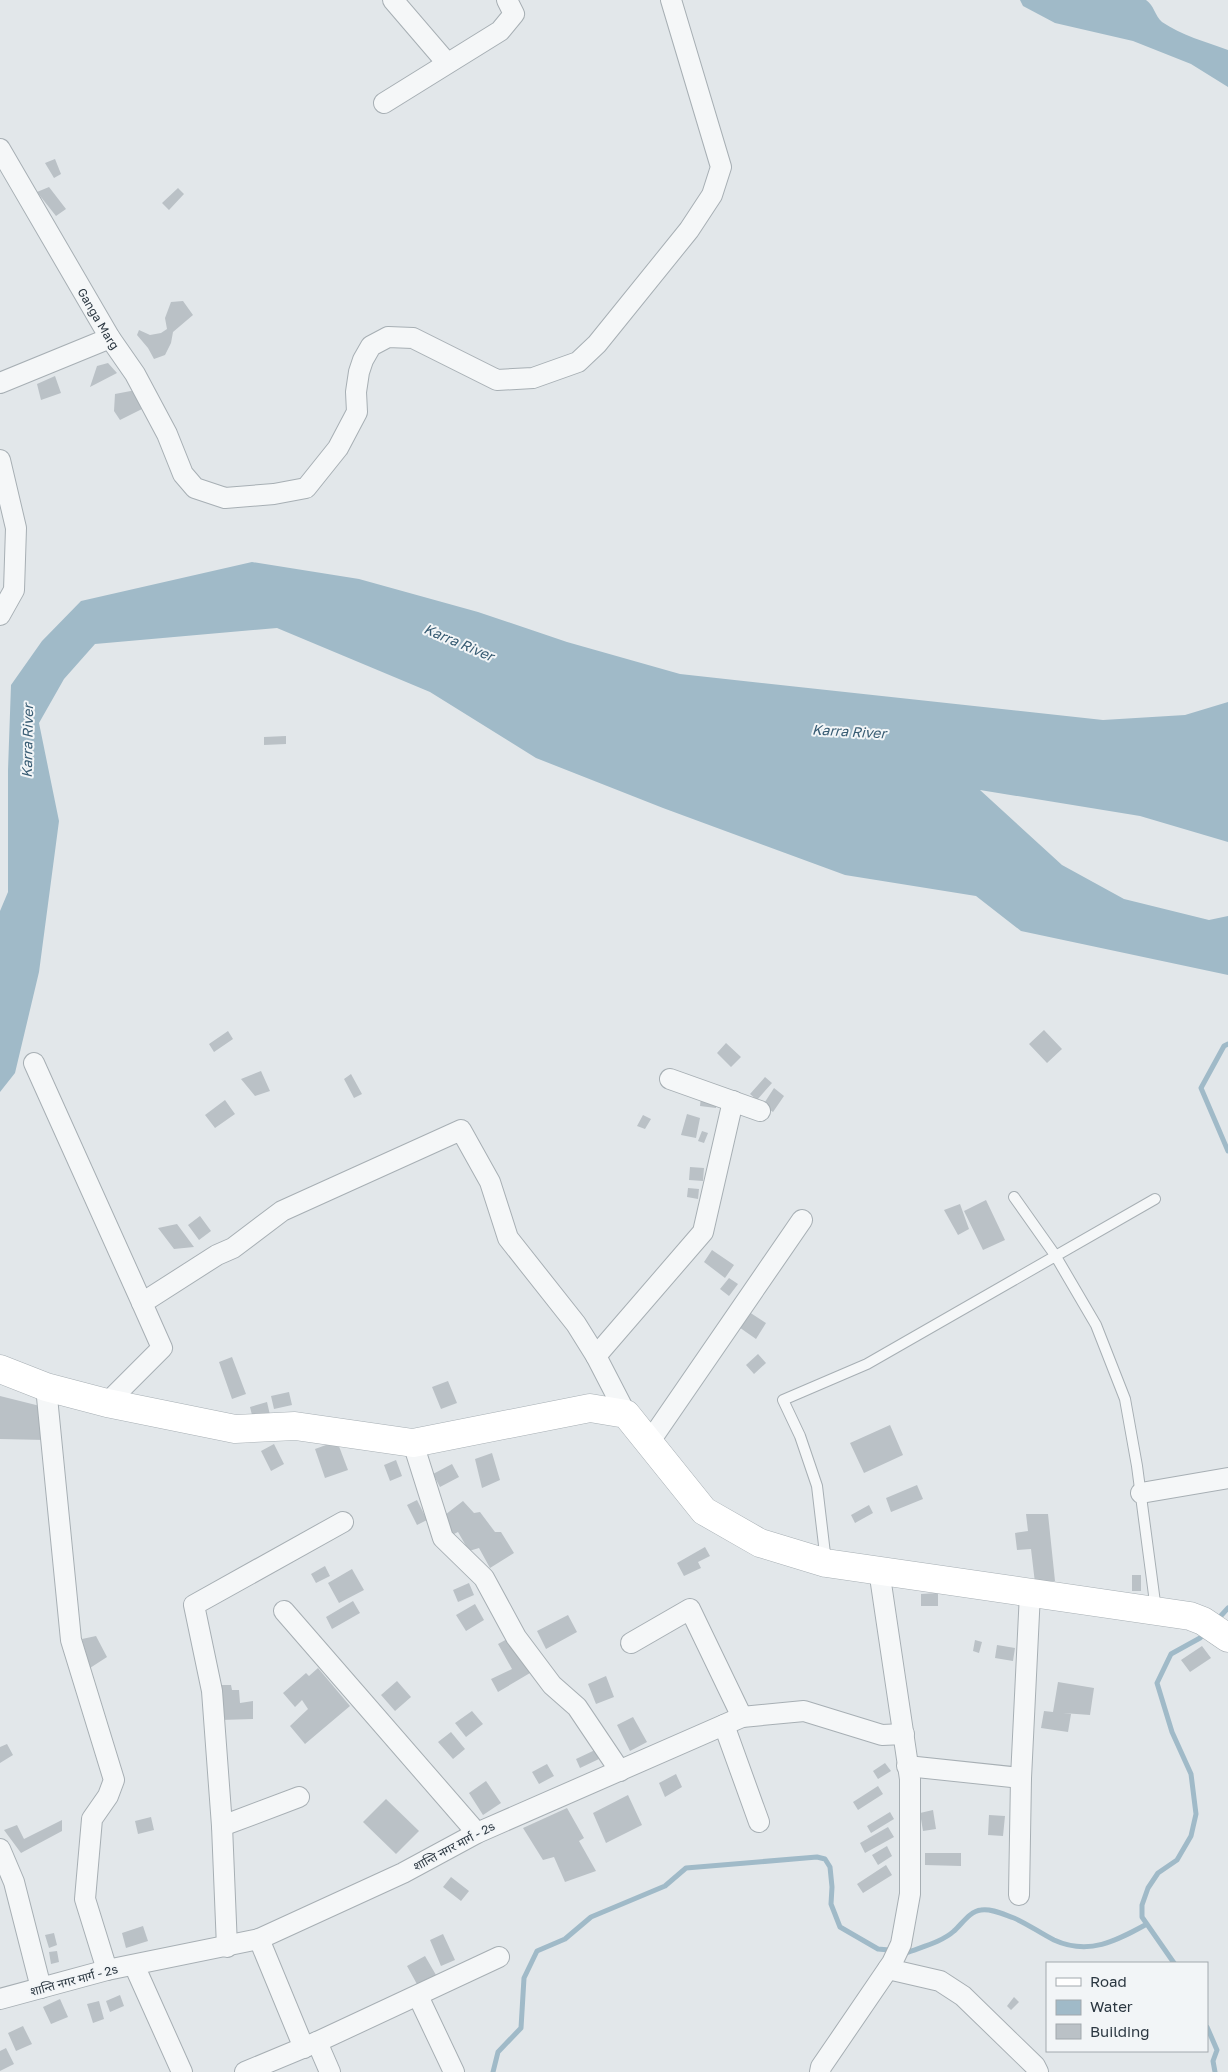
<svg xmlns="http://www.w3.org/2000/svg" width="1228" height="2072" viewBox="0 0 1228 2072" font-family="'Golos Text','Noto Sans Devanagari',sans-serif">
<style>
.water{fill:#a0bac8}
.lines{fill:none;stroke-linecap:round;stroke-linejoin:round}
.stream{stroke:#a0bac8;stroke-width:5}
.building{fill:#bac1c6}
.lane-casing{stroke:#a7afb4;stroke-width:12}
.street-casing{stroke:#a7afb4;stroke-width:22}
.secondary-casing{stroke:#a7afb4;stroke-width:29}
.lane{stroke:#f5f7f8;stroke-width:10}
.street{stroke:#f5f7f8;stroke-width:20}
.secondary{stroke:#fff;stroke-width:28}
.labels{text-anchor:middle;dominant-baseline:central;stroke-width:4;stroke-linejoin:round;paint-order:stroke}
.street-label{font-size:12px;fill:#2b3741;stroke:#f2f5f7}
.water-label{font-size:14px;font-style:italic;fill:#385c73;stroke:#f2f5f7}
</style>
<rect width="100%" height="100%" fill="#e2e7ea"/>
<!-- water -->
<path class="water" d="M1020,0H1146C1154,5 1155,16 1162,22C1181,35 1206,42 1228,50V87L1191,64L1133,41L1055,23L1023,6Z
M252,562L359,579L478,612L567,642L680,674L1103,720L1185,715L1228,702V842L1140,816L980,790L1062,865L1124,899L1209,920L1228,916V975L1021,931L976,896L845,875L663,808L536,758L430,692L277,628L95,644L64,679L39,723L59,821L39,972L15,1073L0,1092V911L8,892V770L11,685L42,641L81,601Z"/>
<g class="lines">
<!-- stream -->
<path class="stream" d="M1228,1044L1224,1046L1201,1088L1228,1151
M1217,1620L1228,1608
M906,1953C921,1947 942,1942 954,1931C962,1924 970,1911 981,1910C991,1908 1005,1915 1014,1918C1028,1924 1040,1933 1054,1940C1089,1956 1116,1941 1147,1924
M1174,1963L1142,1917V1905L1148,1888L1158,1873L1177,1860L1191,1836L1196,1814L1191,1774L1172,1732L1157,1683L1171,1654L1200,1638L1206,1632
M1207,2027L1217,2050L1213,2061L1215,2072
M493,2072L498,2052L521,2028L524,1978L537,1951L565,1939L591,1917L665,1886L686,1868L817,1857L825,1859L830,1867L832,1887L831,1904L840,1927L878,1949L889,1950"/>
</g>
<!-- building -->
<path class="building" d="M55,159L61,174L54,178L45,163Z
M49,187L66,209L56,216L37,192Z
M178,188L184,194L169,210L162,203Z
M183,301L193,315L173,332L171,343L165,355L154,359L148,348L137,335L139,330L150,335L161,333L167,329L165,318L171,302Z
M108,363L117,373L90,387L97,366Z
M55,376L61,393L41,400L37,384Z
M136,390L142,409L120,420L114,411L115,394Z
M286,736V744L264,745V737Z
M1044,1030L1062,1049L1047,1063L1029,1044Z
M228,1031L233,1039L214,1052L209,1044Z
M726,1043L741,1057L731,1067L717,1053Z
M261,1071L270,1091L255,1096L241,1079Z
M351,1074L362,1094L354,1098L344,1079Z
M765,1077L772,1083L757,1100L750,1094Z
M774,1088L784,1096L773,1112L763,1105Z
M701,1097L717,1098L716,1108L700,1106Z
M225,1100L235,1114L215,1128L205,1115Z
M687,1114L700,1118L696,1138L681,1135Z
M643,1115L651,1119L645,1129L637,1126Z
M702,1131L708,1133L704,1143L698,1141Z
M690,1167L704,1168L703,1181L689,1180Z
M688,1188L699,1189L698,1199L687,1197Z
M986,1200L1005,1240L983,1250L964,1211Z
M960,1204L969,1229L958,1235L944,1210Z
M200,1216L211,1231L199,1240L188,1225Z
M177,1224L194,1247L174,1249L158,1228Z
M712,1250L734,1265L725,1278L704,1262Z
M729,1278L738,1284L729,1296L720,1289Z
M746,1310L766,1323L756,1339L736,1325Z
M758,1354L766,1363L754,1374L746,1365Z
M232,1357L246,1394L232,1399L219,1362Z
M448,1381L457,1403L441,1409L432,1387Z
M289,1392L292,1405L274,1409L271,1396Z
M0,1396L40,1406L46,1440L0,1439Z
M267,1402L270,1415L253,1419L250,1407Z
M890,1425L903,1455L864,1473L850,1443Z
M337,1441L348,1470L325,1478L315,1449Z
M274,1444L284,1464L271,1471L261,1451Z
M492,1453L500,1480L482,1488L475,1459Z
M396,1460L402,1476L390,1481L384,1465Z
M452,1464L459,1477L440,1487L433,1474Z
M917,1485L923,1499L891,1512L886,1498Z
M417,1500L427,1520L417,1525L407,1505Z
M463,1501L474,1513L480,1512L495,1532H501L514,1553L490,1568L479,1548L469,1551L458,1532L450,1536L441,1518Z
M869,1505L873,1513L855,1523L851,1515Z
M1026,1514H1048L1055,1581L1035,1583L1031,1549L1017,1550L1015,1533L1028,1531Z
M705,1547L710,1556L698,1562L701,1568L684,1576L677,1563Z
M325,1566L330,1576L316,1583L311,1574Z
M352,1569L364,1590L339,1603L328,1583Z
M1132,1575H1141V1591H1132Z
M469,1583L474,1595L458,1602L453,1590Z
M938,1593V1606H921V1594Z
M353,1601L360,1613L332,1629L326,1617Z
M475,1604L484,1620L466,1631L456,1615Z
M568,1615L577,1632L546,1649L537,1631Z
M96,1636L107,1657L90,1668L82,1639Z
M509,1638L530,1673L498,1692L491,1679L512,1669L498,1644Z
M975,1640L982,1642L979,1653L973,1651Z
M997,1645L1015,1648L1013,1661L995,1658Z
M1202,1646L1211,1658L1190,1672L1181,1660Z
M318,1668L350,1706L305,1744L290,1726L308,1709L302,1700L295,1707L283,1693L306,1673L309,1676Z
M606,1676L614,1697L596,1704L588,1684Z
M397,1681L411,1697L395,1711L381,1695Z
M1058,1682L1094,1688L1090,1715L1063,1713L1071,1714L1068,1732L1041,1728L1044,1711L1053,1712Z
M217,1685H231L232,1690H239L240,1703L253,1701V1719L220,1720Z
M472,1711L483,1724L466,1737L455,1723Z
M633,1717L647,1742L630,1751L617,1725Z
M451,1732L465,1749L453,1759L438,1742Z
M7,1744L13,1755L0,1763V1747Z
M595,1750L599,1759L580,1768L576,1759Z
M885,1763L891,1771L878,1779L873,1771Z
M547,1764L554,1776L539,1784L532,1772Z
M676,1774L682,1787L665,1797L659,1783Z
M486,1781L501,1803L483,1815L469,1793Z
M878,1786L883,1794L858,1810L853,1802Z
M628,1795L642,1825L606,1843L593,1813Z
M386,1799L419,1831L396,1854L363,1822Z
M567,1808L584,1838L579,1841L596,1871L565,1882L554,1857L543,1860L523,1828Z
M933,1810L936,1829L923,1831L920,1813Z
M890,1812L894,1819L871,1833L867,1826Z
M989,1815L1005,1816L1003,1836L988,1835Z
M151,1817L154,1830L138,1834L135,1821Z
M62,1820V1831L21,1853L4,1830L17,1825L24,1839Z
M888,1827L894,1837L865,1853L860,1843Z
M887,1846L892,1856L878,1865L872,1855Z
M925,1853H961V1866L925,1865Z
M886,1865L892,1875L863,1893L857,1884Z
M451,1877L469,1891L461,1901L443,1887Z
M143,1926L148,1941L126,1948L122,1933Z
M54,1933L57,1945L49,1948L45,1935Z
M443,1934L455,1960L441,1966L430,1940Z
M57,1951L59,1962L51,1964L49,1952Z
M425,1956L436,1975L418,1986L407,1966Z
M120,1995L124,2006L110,2012L106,2001Z
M1014,1997L1019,2002L1011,2010L1007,2006Z
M60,1999L68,2017L51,2024L43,2007Z
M99,2001L104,2019L93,2023L87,2004Z
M23,2026L32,2044L16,2051L8,2033Z
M6,2048L14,2064L0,2071V2051Z"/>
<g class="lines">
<defs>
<path id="lane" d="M1014,1197L1055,1255L1096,1325L1125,1399L1137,1466L1156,1610
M826,1562L817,1486L800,1436L783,1400L867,1364L1155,1199"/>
<g id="street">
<path d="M393,0L447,63"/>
<path d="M384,103L500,31L514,14L507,0"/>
<path id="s1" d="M0,149L110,338L135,374L167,434L183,474L195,488L225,498L274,494L306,488L338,448L357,412L356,392L359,372L363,360L371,346L388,337L413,338L497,380L533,378L578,362L597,344L689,230L712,195L721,167L671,0"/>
<path d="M0,383L110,338"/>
<path d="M0,460L16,528L14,590L0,615"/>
<path d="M34,1063L142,1303"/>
<path d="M670,1079L760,1111"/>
<path d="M596,1356L703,1232L733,1101"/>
<path d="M46,1387L71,1640L114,1780L108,1796L92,1819L85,1899L107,1970"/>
<path d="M107,1403L162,1348L142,1303L217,1255L233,1248L282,1211L461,1130L490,1182L508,1238L576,1324L596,1356L626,1414"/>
<path d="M413,1443L443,1538L484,1578L516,1637L552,1685L577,1707L620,1771"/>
<path d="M648,1444L802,1220"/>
<path d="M1141,1493L1228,1478"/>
<path d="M284,1611L477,1833"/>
<path d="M631,1643L690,1609L742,1717"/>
<path d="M724,1725L759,1822"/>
<path d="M907,1766L1021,1778"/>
<path d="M222,1826L299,1797"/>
<path d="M0,1849L14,1882L41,1988"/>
<path d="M1019,1895L1021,1778L1030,1593"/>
<path d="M259,1939L304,2048"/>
<path d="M227,1947L222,1826L212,1691L194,1605L343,1522"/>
<path d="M134,1965L182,2072"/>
<path d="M888,1969L940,1981L963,1996L1035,2066L1038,2072"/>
<path d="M418,1996L454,2072"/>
<path d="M0,1999L107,1970L259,1939L403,1873L477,1833L742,1717L804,1711L882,1735L904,1734"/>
<path d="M317,2042L330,2072"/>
<path d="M245,2072L317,2042L499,1957"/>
<path d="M820,2072L821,2067L892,1963L901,1944L910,1894V1779L879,1570"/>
</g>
<path id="secondary" d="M0,1369L46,1387L107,1403L235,1429L295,1426L413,1443L590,1408L626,1414L704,1511L760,1543L826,1563L1190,1616L1203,1621L1228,1638"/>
</defs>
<!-- lane casing -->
<use href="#lane" class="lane-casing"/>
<!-- street casing -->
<use href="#street" class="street-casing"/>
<!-- secondary casing -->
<use href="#secondary" class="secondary-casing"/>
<!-- lane -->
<use href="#lane" class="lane"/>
<!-- street -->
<use href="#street" class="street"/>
<!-- secondary -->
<use href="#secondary" class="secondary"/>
</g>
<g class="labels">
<!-- street labels -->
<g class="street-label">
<text stroke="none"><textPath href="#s1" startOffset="196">Ganga Marg</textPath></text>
<text transform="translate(454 1846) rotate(-28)">शान्ति नगर मार्ग - 2s</text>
<text transform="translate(74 1980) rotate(-15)">शान्ति नगर मार्ग - 2s</text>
</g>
<!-- water labels -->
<g class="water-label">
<text transform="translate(459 642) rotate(23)">Karra River</text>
<text transform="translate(849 731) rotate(3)">Karra River</text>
<text transform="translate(27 741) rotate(-89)">Karra River</text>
</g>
</g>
<!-- legend -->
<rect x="1046" y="1962" width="162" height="90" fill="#f2f5f7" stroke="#a2a9ae"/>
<rect x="1056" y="1978" width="25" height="8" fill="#ffffff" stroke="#a2a9ae"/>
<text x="1090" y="1987" font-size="15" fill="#2b3741">Road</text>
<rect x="1056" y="2000" width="25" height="15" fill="#a0bac8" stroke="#a2a9ae"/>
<text x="1090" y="2012" font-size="15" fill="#2b3741">Water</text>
<rect x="1056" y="2024" width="25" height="15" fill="#bac1c6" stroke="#a2a9ae"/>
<text x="1090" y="2037" font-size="15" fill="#2b3741">Building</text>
</svg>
